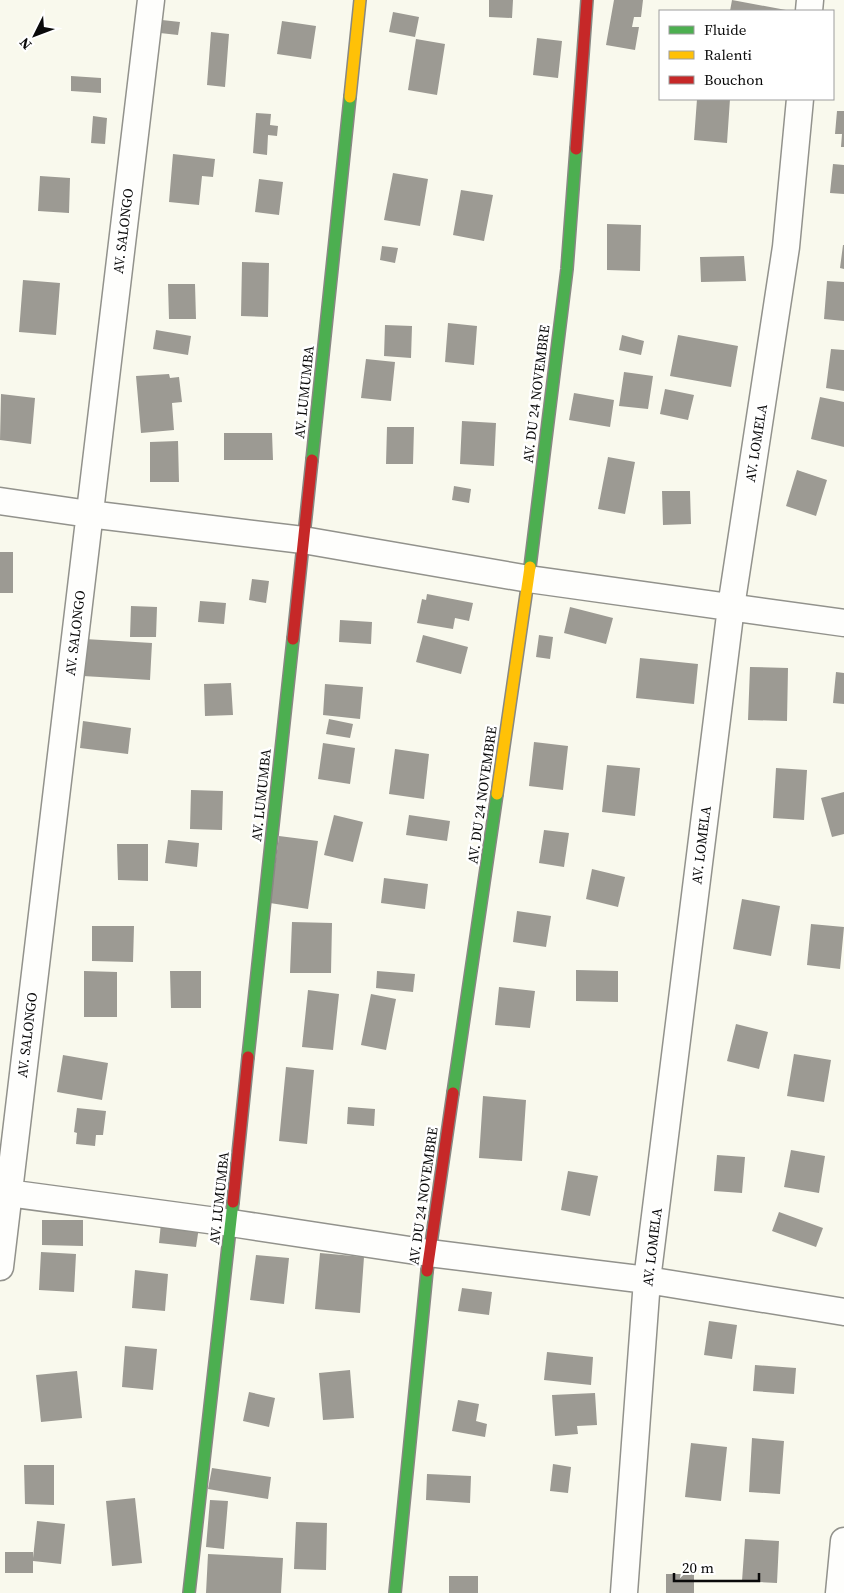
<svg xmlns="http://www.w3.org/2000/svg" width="844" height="1593" viewBox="0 0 844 1593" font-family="'Source Serif 4',serif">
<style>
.building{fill:#9c9a93}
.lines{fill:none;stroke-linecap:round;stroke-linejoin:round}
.street-casing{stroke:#92928c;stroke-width:29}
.fast-casing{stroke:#888883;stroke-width:14}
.slow-casing{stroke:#888883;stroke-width:14}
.jam-casing{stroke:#888883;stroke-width:14}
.street{stroke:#fefefc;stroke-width:26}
.fast{stroke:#4caf50;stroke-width:11}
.slow{stroke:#ffc107;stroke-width:11}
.jam{stroke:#c62828;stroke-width:11}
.labels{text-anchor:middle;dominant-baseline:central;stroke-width:5;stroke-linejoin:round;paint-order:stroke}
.street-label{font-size:14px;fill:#0a0a0a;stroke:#fff}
</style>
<rect width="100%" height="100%" fill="#f9f9ed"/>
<!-- building -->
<path class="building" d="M489,0H513L512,18L489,17Z
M614,0H643L641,17H634L632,27H639L635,50L606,45Z
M732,0L786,10V11H730Z
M393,12L419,17L415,37L389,32Z
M162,20L180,22L178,35L160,33Z
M282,21L316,26L311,59L277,54Z
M211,32L229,34L225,87L207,85Z
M537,38L562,41L558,78L533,75Z
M416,39L445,44L437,95L408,90Z
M71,76L101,78V93L71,91Z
M697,99H730L727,143L694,140Z
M837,111H844V147H841L842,134H835Z
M256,113L271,114L270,125L278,126L277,136L268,135L267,155L253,153Z
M93,116L107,118L105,144L91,143Z
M173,154L215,159L213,177L202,176L199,205L169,202Z
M833,164L844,165V194L830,193Z
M393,173L428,179L420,226L384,220Z
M40,176L70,178L69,213L38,211Z
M259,179L283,182L279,215L255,212Z
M461,190L493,195L484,241L453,235Z
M607,224L641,225L640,271L607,270Z
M843,245H844V269L840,268Z
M382,246L398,248L395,263L380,260Z
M744,256L746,281L701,282L700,257Z
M242,262L269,263L268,317L241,316Z
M23,280L60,283L56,335L19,332Z
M827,281L844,282V321L824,319Z
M168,284H195L196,319H169Z
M448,323L477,326L474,365L445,362Z
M385,325L412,326L411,358L384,356Z
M156,330L191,336L188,355L153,349Z
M622,335L644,341L641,355L619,350Z
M678,335L738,346L731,387L670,376Z
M831,349L844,350V391L826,388Z
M366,359L395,362L391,401L361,398Z
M624,372L653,376L648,409L619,406Z
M169,374L170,378L179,377L182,402L172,403L174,430L141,433L136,376Z
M665,389L694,395L688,420L660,414Z
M574,393L614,400L610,427L569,420Z
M1,394L35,398L31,444L0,440Z
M820,397L844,402V447L811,439Z
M462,421L496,423L494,466L460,464Z
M387,427H414L413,464H386Z
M224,433H272L273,460H224Z
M178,441L179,482H150V442Z
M608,457L635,462L625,514L598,509Z
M797,470L827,480L816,516L786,506Z
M454,486L471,489L469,503L452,500Z
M662,491H690L691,524L663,525Z
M0,552H13V593H0Z
M252,579L269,581L266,603L249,600Z
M427,594L473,603L469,621L455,618L453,629L417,623L422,599L426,600Z
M200,601L226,603L224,624L198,622Z
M131,606L157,607L156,637H130Z
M570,607L613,618L606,644L564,633Z
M340,620L372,622L371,644L339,642Z
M423,635L468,647L461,674L416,662Z
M539,635L553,637L550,659L536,657Z
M85,639L152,643L150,680L83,676Z
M640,658L698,664L694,704L636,698Z
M750,667L788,668L787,721L748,720Z
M836,672L844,673V704L833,703Z
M231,683L233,715L205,716L204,684Z
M325,684L363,687L360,719L323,715Z
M329,719L353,724L350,738L326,734Z
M83,721L131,728L128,754L80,748Z
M534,742L568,746L563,790L529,786Z
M323,743L355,748L350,784L318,779Z
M395,749L429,754L424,799L389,794Z
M607,765L640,768L635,816L602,812Z
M776,768L807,770L804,820L773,818Z
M191,790L223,791L222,830L190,829Z
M844,792V834L832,837L821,798Z
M334,815L363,822L353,862L324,855Z
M409,815L450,821L447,841L406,835Z
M544,830L569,833L564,867L539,863Z
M279,836L318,841L308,909L270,903Z
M168,840L199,843L197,867L165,863Z
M117,844H148V881L118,880Z
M592,869L625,877L618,907L586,899Z
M384,878L428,884L425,909L381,903Z
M742,899L780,906L771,956L733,949Z
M517,911L551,916L546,947L513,942Z
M292,922L332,923L331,973H290Z
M811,924L844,927L840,969L807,965Z
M92,926H134L133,962L92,961Z
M576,970L618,971V1002L576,1001Z
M84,971L117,972V1017H84Z
M170,971H201V1008H171Z
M377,971L415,974L413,992L376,988Z
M499,987L535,991L530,1028L495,1025Z
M308,990L339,994L333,1050L302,1047Z
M371,994L396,999L386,1050L361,1045Z
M736,1024L768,1032L759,1069L727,1061Z
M794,1054L831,1060L824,1102L787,1096Z
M63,1055L108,1063L102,1100L57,1092Z
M286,1067L314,1070L307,1144L279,1141Z
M483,1096L526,1100L522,1161L479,1158Z
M348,1107L375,1109L374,1126L347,1124Z
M77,1108L106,1111L103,1135H96L95,1146L76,1144L77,1133L74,1132Z
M791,1150L825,1156L819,1193L784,1187Z
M717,1155L745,1157L742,1193L714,1191Z
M568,1171L598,1176L590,1216L561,1210Z
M779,1212L823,1228L816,1247L772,1231Z
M42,1220H83V1246L42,1245Z
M161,1223L199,1227L196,1247L159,1243Z
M41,1252L76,1254L74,1292L39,1290Z
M320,1253L364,1257L360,1313L315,1309Z
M256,1255L289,1258L284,1304L250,1300Z
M135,1270L168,1274L165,1311L132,1308Z
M462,1288L492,1292L489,1315L458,1311Z
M709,1321L737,1325L732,1359L704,1355Z
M125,1346L157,1349L153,1390L122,1387Z
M547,1352L593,1357L591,1385L544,1380Z
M755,1365L796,1368L794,1394L753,1391Z
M350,1370L354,1418L323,1420L319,1373Z
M77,1371L82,1418L41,1422L36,1375Z
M249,1392L275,1398L269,1427L243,1421Z
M595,1393L597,1425L577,1426L578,1434L555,1436L552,1395Z
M458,1400L479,1404L476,1421L487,1424L485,1437L452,1431Z
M752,1438L784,1441L780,1494L749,1492Z
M691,1443L727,1447L721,1501L685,1497Z
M553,1464L571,1467L568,1493L550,1491Z
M24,1465H54V1505L25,1504Z
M212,1468L271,1477L268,1499L208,1489Z
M427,1474L471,1476L470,1503L426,1500Z
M135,1498L142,1563L112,1566L106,1501Z
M210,1500L228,1501L224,1549L206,1547Z
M37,1521L65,1524L61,1564L33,1561V1573H5V1552H33V1558Z
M296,1522L327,1523L326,1570L294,1569Z
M745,1539L779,1541L777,1583L742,1581Z
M208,1554L283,1558L281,1593H206Z
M666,1574H694V1593H666Z
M449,1576H478V1593H449Z"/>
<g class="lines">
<defs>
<path id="street" d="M809,11L810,0
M0,501L89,514L303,540L529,579L844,623
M0,1192L231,1223L429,1253L647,1280L844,1312
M0,1267L151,0
M624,1593L647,1280L731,607L786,247L800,99
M839,1593L844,1541"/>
<path id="fast" d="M312,460L350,97
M530,567L567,269L576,149
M248,1057L293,639
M453,1093L497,794
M189,1593L233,1202
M395,1593L427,1271"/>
<path id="slow" d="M350,97L360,0
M497,794L530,567"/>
<path id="jam" d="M576,149L587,0
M293,639L312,460
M233,1202L248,1057
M427,1271L453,1093"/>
</defs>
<!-- street casing -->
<use href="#street" class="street-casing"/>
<!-- fast casing -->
<use href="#fast" class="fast-casing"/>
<!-- slow casing -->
<use href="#slow" class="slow-casing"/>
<!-- jam casing -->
<use href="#jam" class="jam-casing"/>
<!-- street -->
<use href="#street" class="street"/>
<!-- fast -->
<use href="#fast" class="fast"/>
<!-- slow -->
<use href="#slow" class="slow"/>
<!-- jam -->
<use href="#jam" class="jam"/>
</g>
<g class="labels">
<!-- street labels -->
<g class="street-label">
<text transform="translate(123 231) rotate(-83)">AV. SALONGO</text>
<text transform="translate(304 392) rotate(-84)">AV. LUMUMBA</text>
<text transform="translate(536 394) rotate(-83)">AV. DU 24 NOVEMBRE</text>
<text transform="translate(756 443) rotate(-81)">AV. LOMELA</text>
<text transform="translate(75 633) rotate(-83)">AV. SALONGO</text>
<text transform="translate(261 795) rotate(-84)">AV. LUMUMBA</text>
<text transform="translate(482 795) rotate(-82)">AV. DU 24 NOVEMBRE</text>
<text transform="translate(701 845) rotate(-83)">AV. LOMELA</text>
<text transform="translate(27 1035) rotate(-83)">AV. SALONGO</text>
<text transform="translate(423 1196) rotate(-82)">AV. DU 24 NOVEMBRE</text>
<text transform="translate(219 1198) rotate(-84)">AV. LUMUMBA</text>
<text transform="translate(652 1247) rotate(-83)">AV. LOMELA</text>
</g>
</g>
<!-- legend -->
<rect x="659" y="10" width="175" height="90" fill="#ffffff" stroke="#9d9d9d"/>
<rect x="669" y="26" width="25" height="8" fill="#4caf50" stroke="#9d9d9d"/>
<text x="704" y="35" font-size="15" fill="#0a0a0a">Fluide</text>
<rect x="669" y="51" width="25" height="8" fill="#ffc107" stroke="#9d9d9d"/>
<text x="704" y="60" font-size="15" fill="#0a0a0a">Ralenti</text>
<rect x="669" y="76" width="25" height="8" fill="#c62828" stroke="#9d9d9d"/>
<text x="704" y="85" font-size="15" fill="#0a0a0a">Bouchon</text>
<!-- north arrow -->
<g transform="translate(35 35) rotate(228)" stroke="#ffffff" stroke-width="4" paint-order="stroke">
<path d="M0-4L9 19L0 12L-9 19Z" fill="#0a0a0a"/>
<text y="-8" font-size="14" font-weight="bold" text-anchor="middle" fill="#0a0a0a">N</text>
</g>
<!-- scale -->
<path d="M674 1573v8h85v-8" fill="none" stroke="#0a0a0a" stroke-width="2.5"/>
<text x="682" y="1573" font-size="15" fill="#0a0a0a" stroke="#ffffff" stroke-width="4" paint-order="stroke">20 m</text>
</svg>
